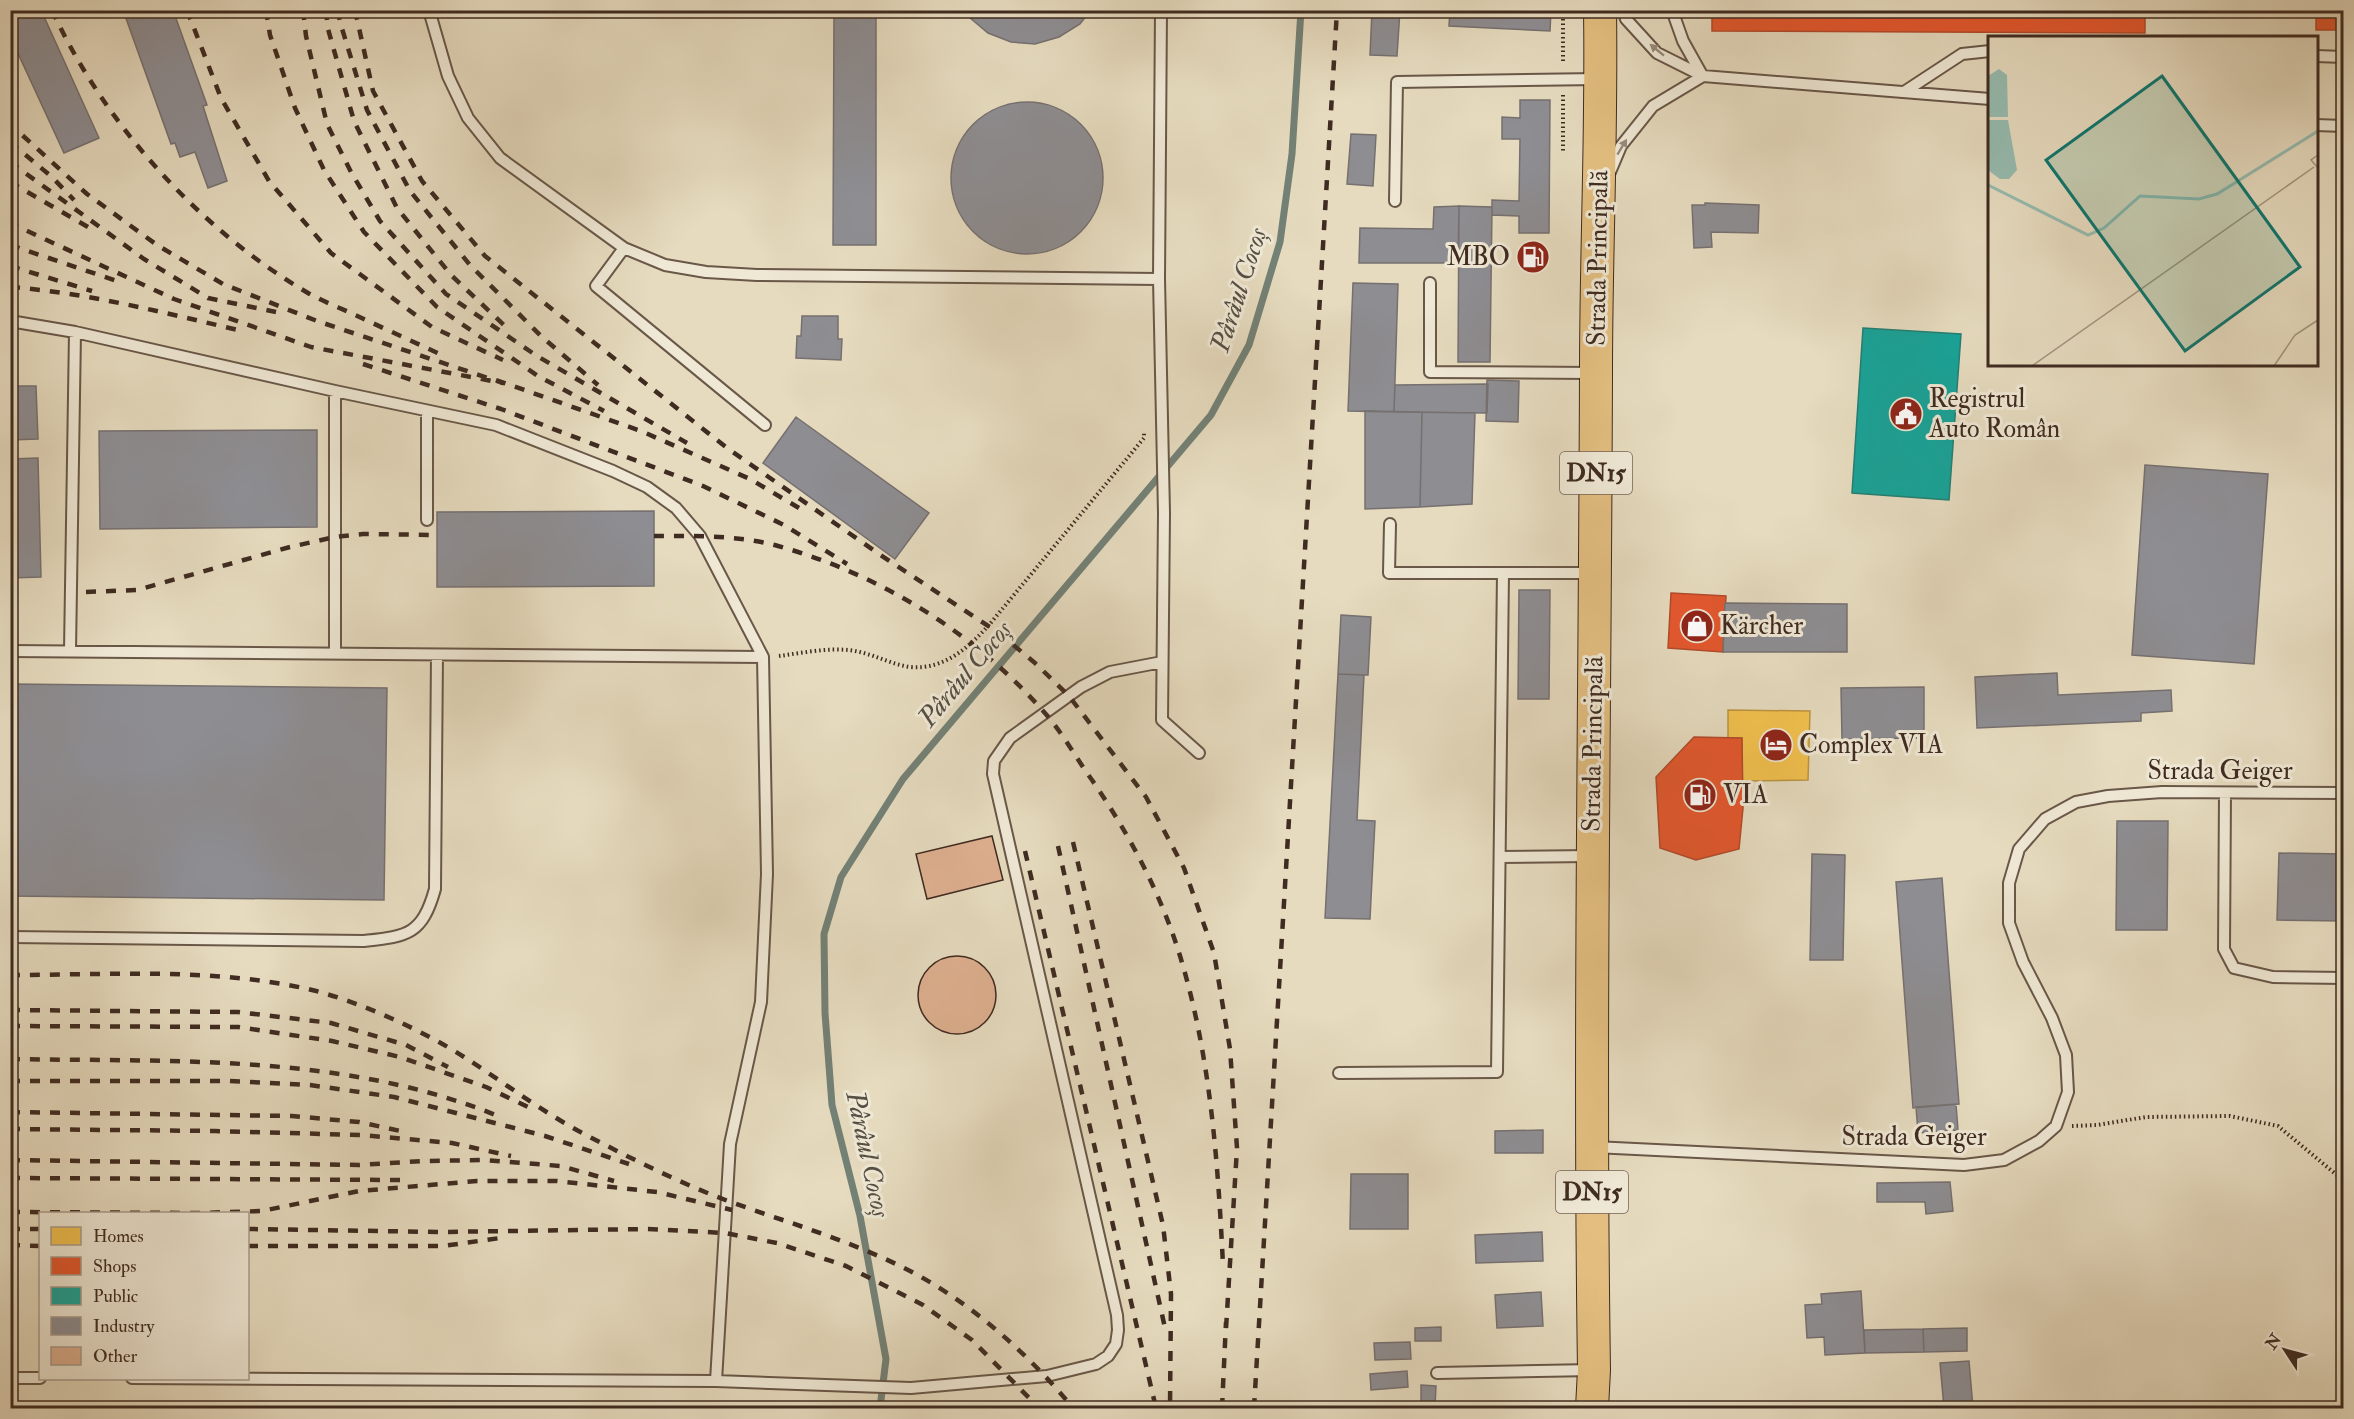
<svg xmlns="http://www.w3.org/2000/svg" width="2354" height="1419" viewBox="0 0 2354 1419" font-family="'IM FELL Double Pica',serif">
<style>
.homes{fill:#f2c14e;stroke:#bc9440;stroke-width:1.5}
.shops{fill:#e4572e;stroke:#b24a2a;stroke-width:1.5}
.public{fill:#17a398;stroke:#237f74;stroke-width:1.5}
.industry{fill:#8d8d92;stroke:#767070;stroke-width:1.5}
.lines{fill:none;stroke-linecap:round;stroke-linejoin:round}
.stream{stroke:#738176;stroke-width:7}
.building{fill:#ddaf8f;stroke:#3f2b21;stroke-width:1.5}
.service-casing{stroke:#695748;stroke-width:14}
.primary-casing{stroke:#3f2b21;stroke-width:34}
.path{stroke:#3f2b21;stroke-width:4;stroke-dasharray:1.5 3;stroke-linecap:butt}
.service{stroke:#efe8d5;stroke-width:10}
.primary{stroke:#e3be80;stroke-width:32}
.rail{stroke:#3f2b21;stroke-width:4.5;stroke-dasharray:10 10;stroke-linecap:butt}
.oneway{fill:#978a7b}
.labels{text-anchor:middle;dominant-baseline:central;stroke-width:6;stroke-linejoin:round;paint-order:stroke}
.shield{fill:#efe8d5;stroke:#746457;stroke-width:1.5}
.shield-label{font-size:24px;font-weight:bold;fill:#3f2b21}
.poi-label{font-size:26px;fill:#3f2b21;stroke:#efe8d5;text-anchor:start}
.street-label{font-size:26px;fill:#3f2b21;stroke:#efe8d5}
.water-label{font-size:27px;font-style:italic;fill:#554f44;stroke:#efe8d5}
.inset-river{fill:none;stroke:#96bbaf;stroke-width:3}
.inset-road{fill:none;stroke:#a39580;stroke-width:1.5}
.view{fill:#0f766e;fill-opacity:0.15;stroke:#0f766e;stroke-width:3}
.inset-edge{fill:none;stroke:#3f2b21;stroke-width:3}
</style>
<rect width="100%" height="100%" fill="#e6dbbf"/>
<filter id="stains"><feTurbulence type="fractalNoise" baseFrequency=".00333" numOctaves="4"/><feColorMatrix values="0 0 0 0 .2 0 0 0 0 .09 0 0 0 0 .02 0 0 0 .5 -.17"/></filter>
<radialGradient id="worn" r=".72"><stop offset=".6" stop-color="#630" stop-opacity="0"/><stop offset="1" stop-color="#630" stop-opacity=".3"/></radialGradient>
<!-- homes -->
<path class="homes" d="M1728,710L1810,711L1808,780L1742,781V738H1728Z"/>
<!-- shops -->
<path class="shops" d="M1712,10H2145V33L1712,31Z
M2316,10H2344V30H2316Z
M1671,593L1726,596L1723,652L1668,648Z
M1694,737L1742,738L1743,808L1739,849L1696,860L1660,848L1656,777Z"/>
<!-- public -->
<path class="public" d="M1863,328L1961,334L1949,500L1852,493Z"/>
<!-- industry -->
<path class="industry" d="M10,10H41L99,138L64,153L10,36Z
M123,10H173L207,105L203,106L227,181L208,188L195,152L180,157L175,143L171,144Z
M834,10H876V245H833Z
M965,10H1091L1080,24L1059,37L1035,44L1011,42L988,33L969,17Z
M1372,10H1400L1397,56L1370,55Z
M1450,10H1551L1550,31L1449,26Z
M1520,100H1550L1549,233H1519V216L1492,215V200L1519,201L1520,139H1502V117L1520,118Z
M951 178a76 76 0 1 1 152 0a76 76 0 1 1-152 0Z
M1351,134L1376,135L1373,186L1347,184Z
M1705,203L1759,205L1758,233L1711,232L1712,247L1694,248L1692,205H1705Z
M1459,206L1492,207L1490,362H1458Z
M1459,206L1458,263H1359L1360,228L1433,229L1434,207Z
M1353,283L1398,284L1394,412L1348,411Z
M802,316H838V339H842L841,360L796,358L797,336H801Z
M1487,380L1519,381L1518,422L1486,421Z
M1488,384L1487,413L1394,412L1395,385Z
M10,386H36L38,439L10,440Z
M1365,411L1422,412L1420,507L1365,509Z
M1422,412L1475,413L1472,504L1420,507Z
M796,417L929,513L895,559L763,463Z
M317,430V527L100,529L99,431Z
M38,458L41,577L10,578V459Z
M2145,465L2268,474L2254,664L2132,655Z
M654,511V586L437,587V512Z
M1519,590H1550L1549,699H1518Z
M1725,603L1847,604V652H1723Z
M1341,615L1371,617L1368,675L1338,674Z
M2057,673L2058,695L2171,690L2172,711L2141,713V721L1977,728L1975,677Z
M1338,674L1364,675L1357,820L1375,821L1370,919L1325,918Z
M10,684L387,688L384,900L10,896Z
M1924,687V738L1842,739L1841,688Z
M2117,821H2168L2167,930H2116Z
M2279,853L2344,854V921L2277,920Z
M1812,854L1845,855L1843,960H1810Z
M1942,878L1959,1104L1913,1108L1896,882Z
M1956,1104L1958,1130L1918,1133L1916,1107Z
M1543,1130V1153H1495V1131Z
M1351,1174H1408V1229H1350Z
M1950,1182L1953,1211L1926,1214L1925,1202H1877V1183Z
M1542,1232L1543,1261L1476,1263L1475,1235Z
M1861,1291L1865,1353L1825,1355L1824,1337L1807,1338L1805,1305L1822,1304L1821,1294Z
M1541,1292L1543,1326L1497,1328L1495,1295Z
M1441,1327V1341H1415V1328Z
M1967,1328V1351L1924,1352L1923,1329Z
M1923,1329L1924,1352L1865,1353L1864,1330Z
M1410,1342L1411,1359L1375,1360L1374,1343Z
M1969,1361L1973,1408H1944L1940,1363Z
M1407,1371L1408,1387L1371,1390L1370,1374Z
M1421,1385L1436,1386L1435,1407L1421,1406Z
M10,1403L275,1407V1408H10Z
M1538,1403V1408H1484V1406Z
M1484,1406V1408H1430Z"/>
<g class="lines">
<!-- stream -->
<path class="stream" d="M880,1408L886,1359L860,1216L832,1105L825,1013L824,934L841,877L903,779L1211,415L1249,345L1280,242L1292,154L1301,10"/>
</g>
<!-- building -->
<path class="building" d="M992,836L1003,880L927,899L916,854Z
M918 995a39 39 0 1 1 78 0a39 39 0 1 1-78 0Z"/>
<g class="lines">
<defs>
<path id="service" d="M429,10L448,76L468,118L500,158L624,248L665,265L706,272L757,275L1159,279
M1161,10L1159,279L1164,513L1162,720L1199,753
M1623,10L1626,19L1657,53L1703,76L1990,99
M1672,10L1683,41L1702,75
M2316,56L2344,57
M1904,92L1962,54L1990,51
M2316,125L2344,126
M1610,172L1621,146L1653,106L1703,76
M1395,201L1397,82L1598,79
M624,248L596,286L765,425
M1430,283V372L1593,373
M10,321L75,332L335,391L496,425L613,471L647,487L676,508L700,536L763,657L767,874L761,1002L730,1144L716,1381
M335,391V654
M427,520V411
M1390,524L1389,573H1593
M10,651L763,657
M70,651L75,332
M2225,793L2224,949L2234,968L2273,977L2344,978
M1500,857L1590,856
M10,937L364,941C408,936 422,935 435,889L437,655
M1339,1073L1497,1072L1503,573
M1594,1147L1964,1165L2004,1160L2039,1141L2056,1126L2068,1092L2066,1055L2052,1018L2023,962L2009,923V883L2019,849L2045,819L2076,802L2108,796L2162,792L2344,793
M1437,1373L1593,1370
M10,1378H40
M132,1378L716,1381L911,1388L1047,1376L1096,1364L1108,1356L1116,1344L1118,1330L1117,1315L993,774L994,761L1010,738L1081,687L1110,672L1162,662"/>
<path id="primary" d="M1592,1408L1594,1370C1589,1037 1595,705 1596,372C1596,252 1602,131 1600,10"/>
</defs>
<!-- service casing -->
<use href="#service" class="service-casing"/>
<!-- primary casing -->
<use href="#primary" class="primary-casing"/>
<!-- path -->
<path class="path" d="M1563,10V64
M1563,95V153
M779,656C801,653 826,648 848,650C870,652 889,664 910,667C944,670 968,648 989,625L1144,438V432
M2072,1126L2097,1125L2146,1117L2230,1116L2278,1126L2344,1181"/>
<!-- service -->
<use href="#service" class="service"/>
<!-- primary -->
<use href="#primary" class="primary"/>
<!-- rail -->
<path class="rail" d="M52,10C104,124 200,230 308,293C322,301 338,307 353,314C383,328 414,342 444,356
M187,10L221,98L269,181L331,253L432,327L503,360
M266,10L270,35L295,108L324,170L364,232L437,307L538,376L604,411
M303,10L306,36L327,124L351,172L380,221L446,294L537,356L687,443
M326,10L328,29L354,121L397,208L451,275L506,327
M338,10L340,22L367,110L410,191L470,265L541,336L598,385
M355,10L373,91L422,181L485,256L727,448L879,554L999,633L1035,663L1069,696L1146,797L1184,868L1214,953L1230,1049L1237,1148L1226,1329
M10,120L21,134L87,194L157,245L223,284L317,321L503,383L311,347L174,299L10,223
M10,142L52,177L74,200
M10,162L144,259L208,298L276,312
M10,182L95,231
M10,245L117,281
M10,266L92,291
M10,287C89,293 165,313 242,331
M363,364L501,409L703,486L784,525L847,564
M496,380L641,431L750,479L799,508
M654,536C695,536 738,535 778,546C879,574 975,633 1044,712C1062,732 1076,758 1092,780C1131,837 1164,899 1183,966C1211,1063 1218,1164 1223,1265
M86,592L137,590L290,547L335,537L363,534L437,535
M1073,842L1163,1225L1171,1294L1170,1408
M1058,846L1165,1328
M1025,851L1156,1408
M10,975C110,975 214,967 312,990C360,1002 422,1030 464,1057C505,1083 545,1114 588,1136C634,1160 680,1183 728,1201C786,1222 845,1239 900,1266C965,1297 1028,1353 1073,1408
M10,1010L238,1012L331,1023L406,1045L448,1067
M10,1026L238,1027L332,1041L400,1057L486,1087L528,1107
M10,1059C176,1062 347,1053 503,1118
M10,1081H229L310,1085L394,1097L545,1136L629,1164
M10,1112L292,1116L359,1122L405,1132
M10,1129L215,1131L360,1135L452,1143L511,1156
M10,1160L359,1165L424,1161L483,1160L561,1166L614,1181
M10,1178L402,1180
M10,1212L198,1213L262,1211L359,1191L477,1181H557L657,1192L732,1210
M10,1229H40
M248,1229L441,1232L648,1229L725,1233L777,1243L846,1266L923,1305L972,1340L1039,1408
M10,1245L40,1246
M248,1246H443L500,1238
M1222,1408L1226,1322
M1254,1408L1337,10"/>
</g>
<!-- one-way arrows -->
<defs><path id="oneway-solid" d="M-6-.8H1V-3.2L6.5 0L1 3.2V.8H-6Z" transform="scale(1.5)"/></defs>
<g class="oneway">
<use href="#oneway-solid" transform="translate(1657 50) rotate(-141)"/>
<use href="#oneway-solid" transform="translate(1622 147) rotate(-59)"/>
</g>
<!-- icons -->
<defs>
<symbol id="fuel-disc" viewBox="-11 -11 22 22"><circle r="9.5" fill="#8f2418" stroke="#efe8d5"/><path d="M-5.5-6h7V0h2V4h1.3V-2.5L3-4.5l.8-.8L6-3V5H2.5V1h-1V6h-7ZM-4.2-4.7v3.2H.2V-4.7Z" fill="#fff"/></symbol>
<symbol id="civic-disc" viewBox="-11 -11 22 22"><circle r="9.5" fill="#8f2418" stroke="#efe8d5"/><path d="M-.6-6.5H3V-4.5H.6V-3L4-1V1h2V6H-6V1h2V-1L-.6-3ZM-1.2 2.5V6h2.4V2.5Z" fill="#fff"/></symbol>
<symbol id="shop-disc" viewBox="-11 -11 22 22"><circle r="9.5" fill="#8f2418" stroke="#efe8d5"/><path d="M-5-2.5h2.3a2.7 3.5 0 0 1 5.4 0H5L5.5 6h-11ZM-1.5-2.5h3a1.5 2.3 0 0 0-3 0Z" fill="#fff"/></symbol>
<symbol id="hotel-disc" viewBox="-11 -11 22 22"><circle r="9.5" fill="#8f2418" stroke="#efe8d5"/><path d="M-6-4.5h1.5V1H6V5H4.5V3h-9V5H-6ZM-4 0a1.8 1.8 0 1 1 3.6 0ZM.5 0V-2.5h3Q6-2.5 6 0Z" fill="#fff"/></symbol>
</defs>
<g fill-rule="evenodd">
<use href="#fuel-disc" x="1514" y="238" width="38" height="38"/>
<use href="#civic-disc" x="1887" y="395" width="38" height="38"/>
<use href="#shop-disc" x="1678" y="607" width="38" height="38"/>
<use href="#hotel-disc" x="1757" y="726" width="38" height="38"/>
<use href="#fuel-disc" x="1681" y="776" width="38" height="38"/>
</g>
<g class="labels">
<!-- shield labels -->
<g class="shield">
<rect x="1560" y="452" width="72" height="42" rx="4.5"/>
<rect x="1556" y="1171" width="72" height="42" rx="4.5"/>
</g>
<g class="shield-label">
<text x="1596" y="473">DN15</text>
<text x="1592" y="1192">DN15</text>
</g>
<!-- poi labels -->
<g class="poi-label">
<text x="1510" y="257" text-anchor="end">MBO</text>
<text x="1929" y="399">Registrul<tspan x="1929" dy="30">Auto Român</tspan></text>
<text x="1720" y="626">Kärcher</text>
<text x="1799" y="745">Complex VIA</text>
<text x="1723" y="795">VIA</text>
</g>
<!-- street labels -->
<g class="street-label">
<text transform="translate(1598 258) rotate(-89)">Strada Principală</text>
<text transform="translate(1593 744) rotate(-89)">Strada Principală</text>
<text x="2220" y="771">Strada Geiger</text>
<text x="1914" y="1137">Strada Geiger</text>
</g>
<!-- water labels -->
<g class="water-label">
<text transform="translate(1239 290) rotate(-72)">Pârâul Cocoș</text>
<text transform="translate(965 674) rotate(-50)">Pârâul Cocoș</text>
<text transform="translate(868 1154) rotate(78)">Pârâul Cocoș</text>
</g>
</g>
<!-- overview -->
<g transform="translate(1988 36)">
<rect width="330" height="330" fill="#e6dbbf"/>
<path d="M11,33L19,39L20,81H0V40ZM0,84H20L29,134L21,143H12L0,134Z" fill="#96bbaf"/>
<path class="inset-river" d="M0,149L100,199L116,192L152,160L211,163L229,158L330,95"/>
<path class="inset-road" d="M330,119L323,124L330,132M44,330L326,131M286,330L307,299L330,284"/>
<path class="view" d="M174,40L312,231L197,315L58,124Z"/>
<rect width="330" height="330" class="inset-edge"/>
</g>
<!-- margin -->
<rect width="2354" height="1419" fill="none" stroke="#e6dbbf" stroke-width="36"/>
<rect x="12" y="12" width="2330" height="1395" fill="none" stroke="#3f2b21" stroke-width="3"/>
<rect x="18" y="18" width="2318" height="1383" fill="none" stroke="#3f2b21" stroke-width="1.5"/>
<!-- legend -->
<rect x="39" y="1212" width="210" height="168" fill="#efe8d5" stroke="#a99c8d" stroke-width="1.5"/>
<rect x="51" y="1227" width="30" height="18" fill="#f2c14e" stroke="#a99c8d" stroke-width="1.5"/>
<text x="93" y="1242" font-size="18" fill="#3f2b21">Homes</text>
<rect x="51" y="1257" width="30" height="18" fill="#e4572e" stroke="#a99c8d" stroke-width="1.5"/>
<text x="93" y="1272" font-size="18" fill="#3f2b21">Shops</text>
<rect x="51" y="1287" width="30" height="18" fill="#17a398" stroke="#a99c8d" stroke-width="1.5"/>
<text x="93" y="1302" font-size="18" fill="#3f2b21">Public</text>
<rect x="51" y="1317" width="30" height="18" fill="#8d8d92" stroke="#a99c8d" stroke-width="1.5"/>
<text x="93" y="1332" font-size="18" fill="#3f2b21">Industry</text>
<rect x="51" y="1347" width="30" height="18" fill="#ddaf8f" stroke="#a99c8d" stroke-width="1.5"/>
<text x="93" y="1362" font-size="18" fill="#3f2b21">Other</text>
<!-- north arrow -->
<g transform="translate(2285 1350) rotate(306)" stroke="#efe8d5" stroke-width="4.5" paint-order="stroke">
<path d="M0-4.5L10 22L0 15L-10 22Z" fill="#3f2b21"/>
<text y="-9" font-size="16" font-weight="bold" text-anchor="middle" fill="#3f2b21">N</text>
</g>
<rect width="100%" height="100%" filter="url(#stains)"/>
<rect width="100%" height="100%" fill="url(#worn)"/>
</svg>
